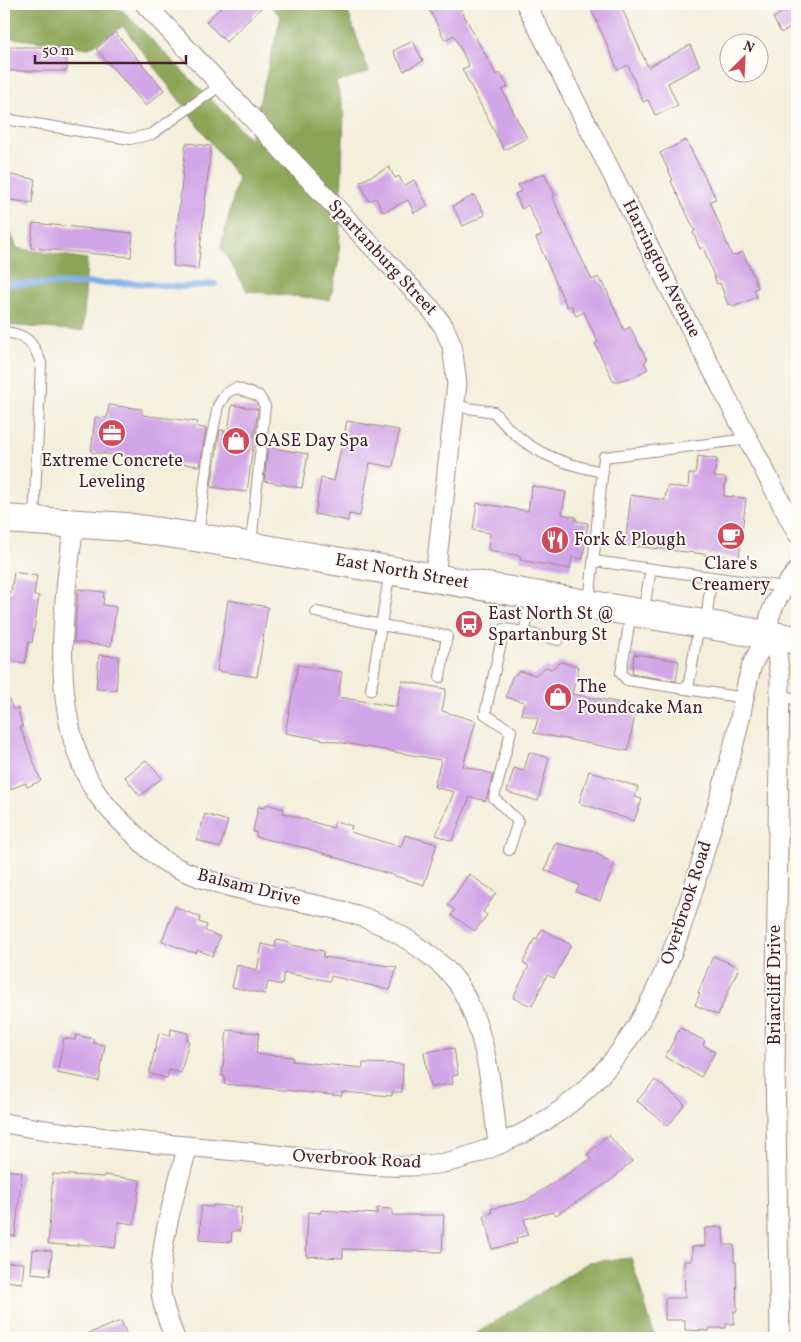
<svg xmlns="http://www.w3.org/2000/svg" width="801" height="1342" viewBox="0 0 801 1342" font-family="Vollkorn,serif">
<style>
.forest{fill:#8ba556;stroke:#6a6240}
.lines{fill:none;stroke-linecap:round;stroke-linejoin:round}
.stream{stroke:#7eaee9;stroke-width:6}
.building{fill:#d1a5e7}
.lane-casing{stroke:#9e8783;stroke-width:12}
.street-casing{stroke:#9e8783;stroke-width:21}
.secondary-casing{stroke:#9e8783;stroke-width:30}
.lane{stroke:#fff;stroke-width:10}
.street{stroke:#fff;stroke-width:19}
.secondary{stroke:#fff;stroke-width:28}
.labels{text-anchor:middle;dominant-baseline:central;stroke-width:4;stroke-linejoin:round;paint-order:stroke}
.street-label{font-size:18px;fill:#4a1f2b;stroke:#fdfcf7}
.poi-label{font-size:18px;fill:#4a1f2b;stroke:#fdfcf7;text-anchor:start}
</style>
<rect width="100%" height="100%" fill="#fdfcf7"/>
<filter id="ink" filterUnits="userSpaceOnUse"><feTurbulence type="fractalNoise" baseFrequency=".02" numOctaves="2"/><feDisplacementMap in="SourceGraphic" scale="10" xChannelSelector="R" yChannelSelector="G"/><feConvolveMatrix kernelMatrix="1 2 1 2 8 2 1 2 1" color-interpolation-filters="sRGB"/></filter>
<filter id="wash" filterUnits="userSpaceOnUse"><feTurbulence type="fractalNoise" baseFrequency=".0096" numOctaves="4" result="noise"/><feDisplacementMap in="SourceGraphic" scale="20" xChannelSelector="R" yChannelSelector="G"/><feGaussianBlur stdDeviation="1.12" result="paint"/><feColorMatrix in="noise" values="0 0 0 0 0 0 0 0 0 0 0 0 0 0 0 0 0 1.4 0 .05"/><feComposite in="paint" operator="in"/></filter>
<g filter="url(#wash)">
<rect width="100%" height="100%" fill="#f3efdb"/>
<!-- forest -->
<path class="forest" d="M4,4H102L123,11L250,139L281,17L269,4H345L369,72L336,82L344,111L339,260L330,300L247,291L221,247L238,178L123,26L89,48L4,37Z
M4,218L17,248L87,259L83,331L4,325Z
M631,1258L655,1338H469L589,1262Z"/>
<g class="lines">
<!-- stream -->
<path class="stream" d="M4,284L136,283L181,287L215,284"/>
</g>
<g id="blocks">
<!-- building -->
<path class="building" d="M225,4H265L226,42L206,22Z
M440,4H458L496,75L500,73L508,87L502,90L527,138L504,150L462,69L469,66L454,35L445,40L429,9Z
M589,4H620L648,67L690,45L700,66L668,83L678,106L655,115L648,100L643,102L628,65L618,70Z
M797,4V24L781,33L773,18Z
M115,32L164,90L146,106L96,49Z
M413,41L423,61L404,71L393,51Z
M4,47H67V71H4Z
M686,140L716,199L710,201L732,256L743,252L758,288L754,289L757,297L733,307L731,304L728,305L720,283L717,284L703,247L700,249L693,232L695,231L671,181L673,180L660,153Z
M186,143L211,146L198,269L173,266Z
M389,167L395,178L399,176L404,186L414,180L428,206L414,213L408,200L383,212L376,198L369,201L360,182Z
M544,173L555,195L553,197L557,207L592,280L598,277L601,283L603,282L624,330L630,327L647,360L644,362L648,369L633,377L614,382L595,344L598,342L584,312L576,316L571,305L567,307L536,238L542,235L528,205L522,209L515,194L521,191L518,185Z
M4,174L35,179L32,203L4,199Z
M474,195L485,215L463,226L453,206Z
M33,223L133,233L131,257L31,248Z
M109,405L142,409V415L198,422L197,427L206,428L200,466L91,452L95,417L107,418Z
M232,405L258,409L247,492L211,487L220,430L228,432Z
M347,421L399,430L393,467L370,463L360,516L349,514L348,521L315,514L321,478L334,481Z
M268,447L308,454L302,488L264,481Z
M698,456L717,459L714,477L726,478L724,496L746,498L739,558L625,545L631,495L665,500L667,486L688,488L689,474H695Z
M532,486L566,492L562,514L576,517V521L588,523L583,559L572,557L570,569L520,560L521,556L488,550L490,533L473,530L477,503L528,511Z
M14,572L37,576L34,595L39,596L32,643L29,642L25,663L4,660V602L6,591L11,592Z
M78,589L104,592L103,605L116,607L111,646L74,642Z
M228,600L268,607L257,677L217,671Z
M634,654L679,661L676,681L632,674Z
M99,655L119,656L116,690L96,689Z
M561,662L579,667L572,694L633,705L632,708L636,709L628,751L534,733L538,718L521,714L524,702L506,697L512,677L520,671L535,675L546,667L551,669Z
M298,665L342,672L338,697L397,707L402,681L446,689L442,711L476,721L463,766L493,774L486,801L470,797L452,841L436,835L454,792L434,787L441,760L285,733Z
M4,688L13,709L18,708L22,727H20L41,781L27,787L25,783L4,792Z
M529,752L549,758L538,801L507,792L514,768L524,771Z
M146,760L162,778L140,796L125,777Z
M589,771L638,787L635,797L642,799L634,821L579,803Z
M266,804L284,809L283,813L333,828L335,821L352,826L350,832L401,847L405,835L437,844L424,885L306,848L256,837V832H253L258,807L265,808Z
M205,814L228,821L220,848L197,840Z
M555,843L594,852L614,864L600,901L576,892L579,885L545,870Z
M469,874L496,893L483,912L487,915L475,931L451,915L455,910L448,905Z
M175,907L200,917L199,922L207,925L205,931L220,937L213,956L197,950V953L188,951L162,941Z
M542,929L571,945L554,978L547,975L532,1006L513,998L529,966L523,963L535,938L537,939Z
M276,940L291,943V945L324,951L323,957L397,967L390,990L331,976L330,981L284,973L282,985L268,982L265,994L232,987L237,965L257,970L262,944L275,947Z
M713,956L739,967L718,1015L695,1005L700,994L698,993Z
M680,1028L705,1041L703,1045L715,1052L701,1077L665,1057Z
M171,1029L188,1033L187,1040H189L181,1073L169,1070L167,1078L149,1074L159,1033L170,1036Z
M227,1030L259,1033L256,1054L293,1057L292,1061L363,1068V1063L403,1064L402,1092H392V1096L342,1092V1096L224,1084L225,1076H222Z
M76,1035L94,1039L93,1043L105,1045L99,1081L57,1073L64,1038L75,1040Z
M454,1048L458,1075L452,1076L453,1084L430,1087L424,1052Z
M655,1080L685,1104L668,1126L637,1101Z
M608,1135L632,1161L610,1181L556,1215L554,1212L524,1219L528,1235L516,1238L517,1243L492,1249L484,1215L492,1213L491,1209L525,1201L591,1159L587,1155Z
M4,1170L22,1172L15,1236H4Z
M53,1174L104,1177V1175L140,1180L134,1224L119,1222L115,1248L78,1244V1246L48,1244Z
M213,1205L241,1207L240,1231H232L231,1242L200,1240L201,1206L213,1207Z
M377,1208L392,1209V1215H444L442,1252L343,1249V1258L306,1256L308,1212L321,1213V1210L377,1214Z
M723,1227L724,1245H734V1262H736L737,1311H734V1324H726V1328H710L709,1331L685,1330V1320H665V1298H685L684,1261H692V1247L705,1246V1228Z
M33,1249L52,1251L50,1275L31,1273Z
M4,1262L24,1263L22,1283L4,1281Z
M121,1321L128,1338H79V1337Z"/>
</g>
</g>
<g filter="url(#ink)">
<use href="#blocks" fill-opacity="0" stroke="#9e8783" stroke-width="1"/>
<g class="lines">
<defs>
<path id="lane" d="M4,119L130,139L152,134L221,85
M4,332C27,334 33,342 41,363L34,520
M455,406L494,412C524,450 557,463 603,472
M198,537L209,451L218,406L226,393L236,388L259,396L265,406L251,545
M594,561L784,587
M589,603L604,457L748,439
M316,612L381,625L390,571
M631,613L621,673L627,680L745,698
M643,613L651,569
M706,624L711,578
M524,632L558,640
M688,689L699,624
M371,690L381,625L447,636L440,677
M780,693L797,701
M509,850L518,821L494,798L511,731L485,714L504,629L524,632L533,595"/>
<path id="street" d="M145,4L431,309L444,327L452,346L457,384L435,577
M526,4L675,298L797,533
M74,524C63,605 49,709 91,784C100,801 115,816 130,830C143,843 156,858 173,866C214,886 258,893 302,902C354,912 383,920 425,952C436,960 449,971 457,982C487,1029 492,1090 498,1145
M767,635L777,655L780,677L775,1067L780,1338
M4,1123C90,1139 179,1145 267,1154C324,1160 386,1172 443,1163C465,1159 484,1151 504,1142C642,1083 674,957 712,825C722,791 731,757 739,723C743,704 746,684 752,665C756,656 761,648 765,639C769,630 768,619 772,610C778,595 787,583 797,571
M175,1338C169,1323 162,1306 161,1290C158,1245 176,1190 188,1146"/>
<path id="secondary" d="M4,519L126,527L201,538L797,640"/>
</defs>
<!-- lane casing -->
<use href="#lane" class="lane-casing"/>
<!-- street casing -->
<use href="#street" class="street-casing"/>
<!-- secondary casing -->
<use href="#secondary" class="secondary-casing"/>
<!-- lane -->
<use href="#lane" class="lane"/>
<!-- street -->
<use href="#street" class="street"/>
<!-- secondary -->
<use href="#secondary" class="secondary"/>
</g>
</g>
<!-- icons -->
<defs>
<symbol id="office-disc" viewBox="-11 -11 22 22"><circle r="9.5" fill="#d1495b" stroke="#fdfcf7"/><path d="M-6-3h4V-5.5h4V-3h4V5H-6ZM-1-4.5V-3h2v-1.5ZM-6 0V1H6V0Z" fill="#fff"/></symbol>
<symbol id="shop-disc" viewBox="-11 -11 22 22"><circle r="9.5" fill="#d1495b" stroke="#fdfcf7"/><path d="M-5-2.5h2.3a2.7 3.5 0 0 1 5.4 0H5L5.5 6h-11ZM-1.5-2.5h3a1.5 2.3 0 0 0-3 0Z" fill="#fff"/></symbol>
<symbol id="cafe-disc" viewBox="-11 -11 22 22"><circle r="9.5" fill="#d1495b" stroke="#fdfcf7"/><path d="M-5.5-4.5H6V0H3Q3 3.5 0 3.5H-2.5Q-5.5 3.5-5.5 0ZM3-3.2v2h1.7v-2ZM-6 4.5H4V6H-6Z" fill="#fff"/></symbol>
<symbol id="restaurant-disc" viewBox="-11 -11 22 22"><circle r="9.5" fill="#d1495b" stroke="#fdfcf7"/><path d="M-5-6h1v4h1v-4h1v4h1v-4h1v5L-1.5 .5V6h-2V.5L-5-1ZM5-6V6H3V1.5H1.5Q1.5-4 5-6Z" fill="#fff"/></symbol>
<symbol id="bus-disc" viewBox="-11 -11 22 22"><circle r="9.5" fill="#d1495b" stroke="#fdfcf7"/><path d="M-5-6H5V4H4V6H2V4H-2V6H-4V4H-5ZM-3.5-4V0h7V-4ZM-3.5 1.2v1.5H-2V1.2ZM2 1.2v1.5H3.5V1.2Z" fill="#fff"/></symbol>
</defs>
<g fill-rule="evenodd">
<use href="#office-disc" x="96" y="417" width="32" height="32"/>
<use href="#shop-disc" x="220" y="425" width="32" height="32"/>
<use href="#cafe-disc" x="715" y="520" width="32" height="32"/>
<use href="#restaurant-disc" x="539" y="524" width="32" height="32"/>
<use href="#bus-disc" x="453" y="608" width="32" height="32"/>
<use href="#shop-disc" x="542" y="681" width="32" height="32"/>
</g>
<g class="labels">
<!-- street labels -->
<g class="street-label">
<text transform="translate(382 258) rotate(47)">Spartanburg Street</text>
<text transform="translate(661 269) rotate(63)">Harrington Avenue</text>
<text transform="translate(402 572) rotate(10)">East North Street</text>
<text transform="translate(249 888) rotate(14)">Balsam Drive</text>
<text transform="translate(687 903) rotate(-72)">Overbrook Road</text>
<text transform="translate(775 985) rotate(-90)">Briarcliff Drive</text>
<text transform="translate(357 1160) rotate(3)">Overbrook Road</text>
</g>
<!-- poi labels -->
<g class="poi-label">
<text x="255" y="441">OASE Day Spa</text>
<text x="112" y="461" text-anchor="middle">Extreme Concrete<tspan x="112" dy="21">Leveling</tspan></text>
<text x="574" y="540">Fork &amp; Plough</text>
<text x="731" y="564" text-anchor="middle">Clare's<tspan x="731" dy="21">Creamery</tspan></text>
<text x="488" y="614">East North St @<tspan x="488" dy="21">Spartanburg St</tspan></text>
<text x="577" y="687">The<tspan x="577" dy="21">Poundcake Man</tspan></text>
</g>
</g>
<!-- margin -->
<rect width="801" height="1342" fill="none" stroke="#fdfcf7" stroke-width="20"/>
<!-- north arrow -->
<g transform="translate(744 58) rotate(24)"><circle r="24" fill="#fdfcf7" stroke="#b5a4a5"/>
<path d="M0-4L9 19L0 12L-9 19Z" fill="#d1495b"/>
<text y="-8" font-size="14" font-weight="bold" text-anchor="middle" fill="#4a1f2b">N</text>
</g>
<!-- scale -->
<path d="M35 55v8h151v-8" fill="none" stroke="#4a1f2b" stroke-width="2.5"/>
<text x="42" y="55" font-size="15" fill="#4a1f2b" stroke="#fdfcf7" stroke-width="4" paint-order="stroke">50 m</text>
</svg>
